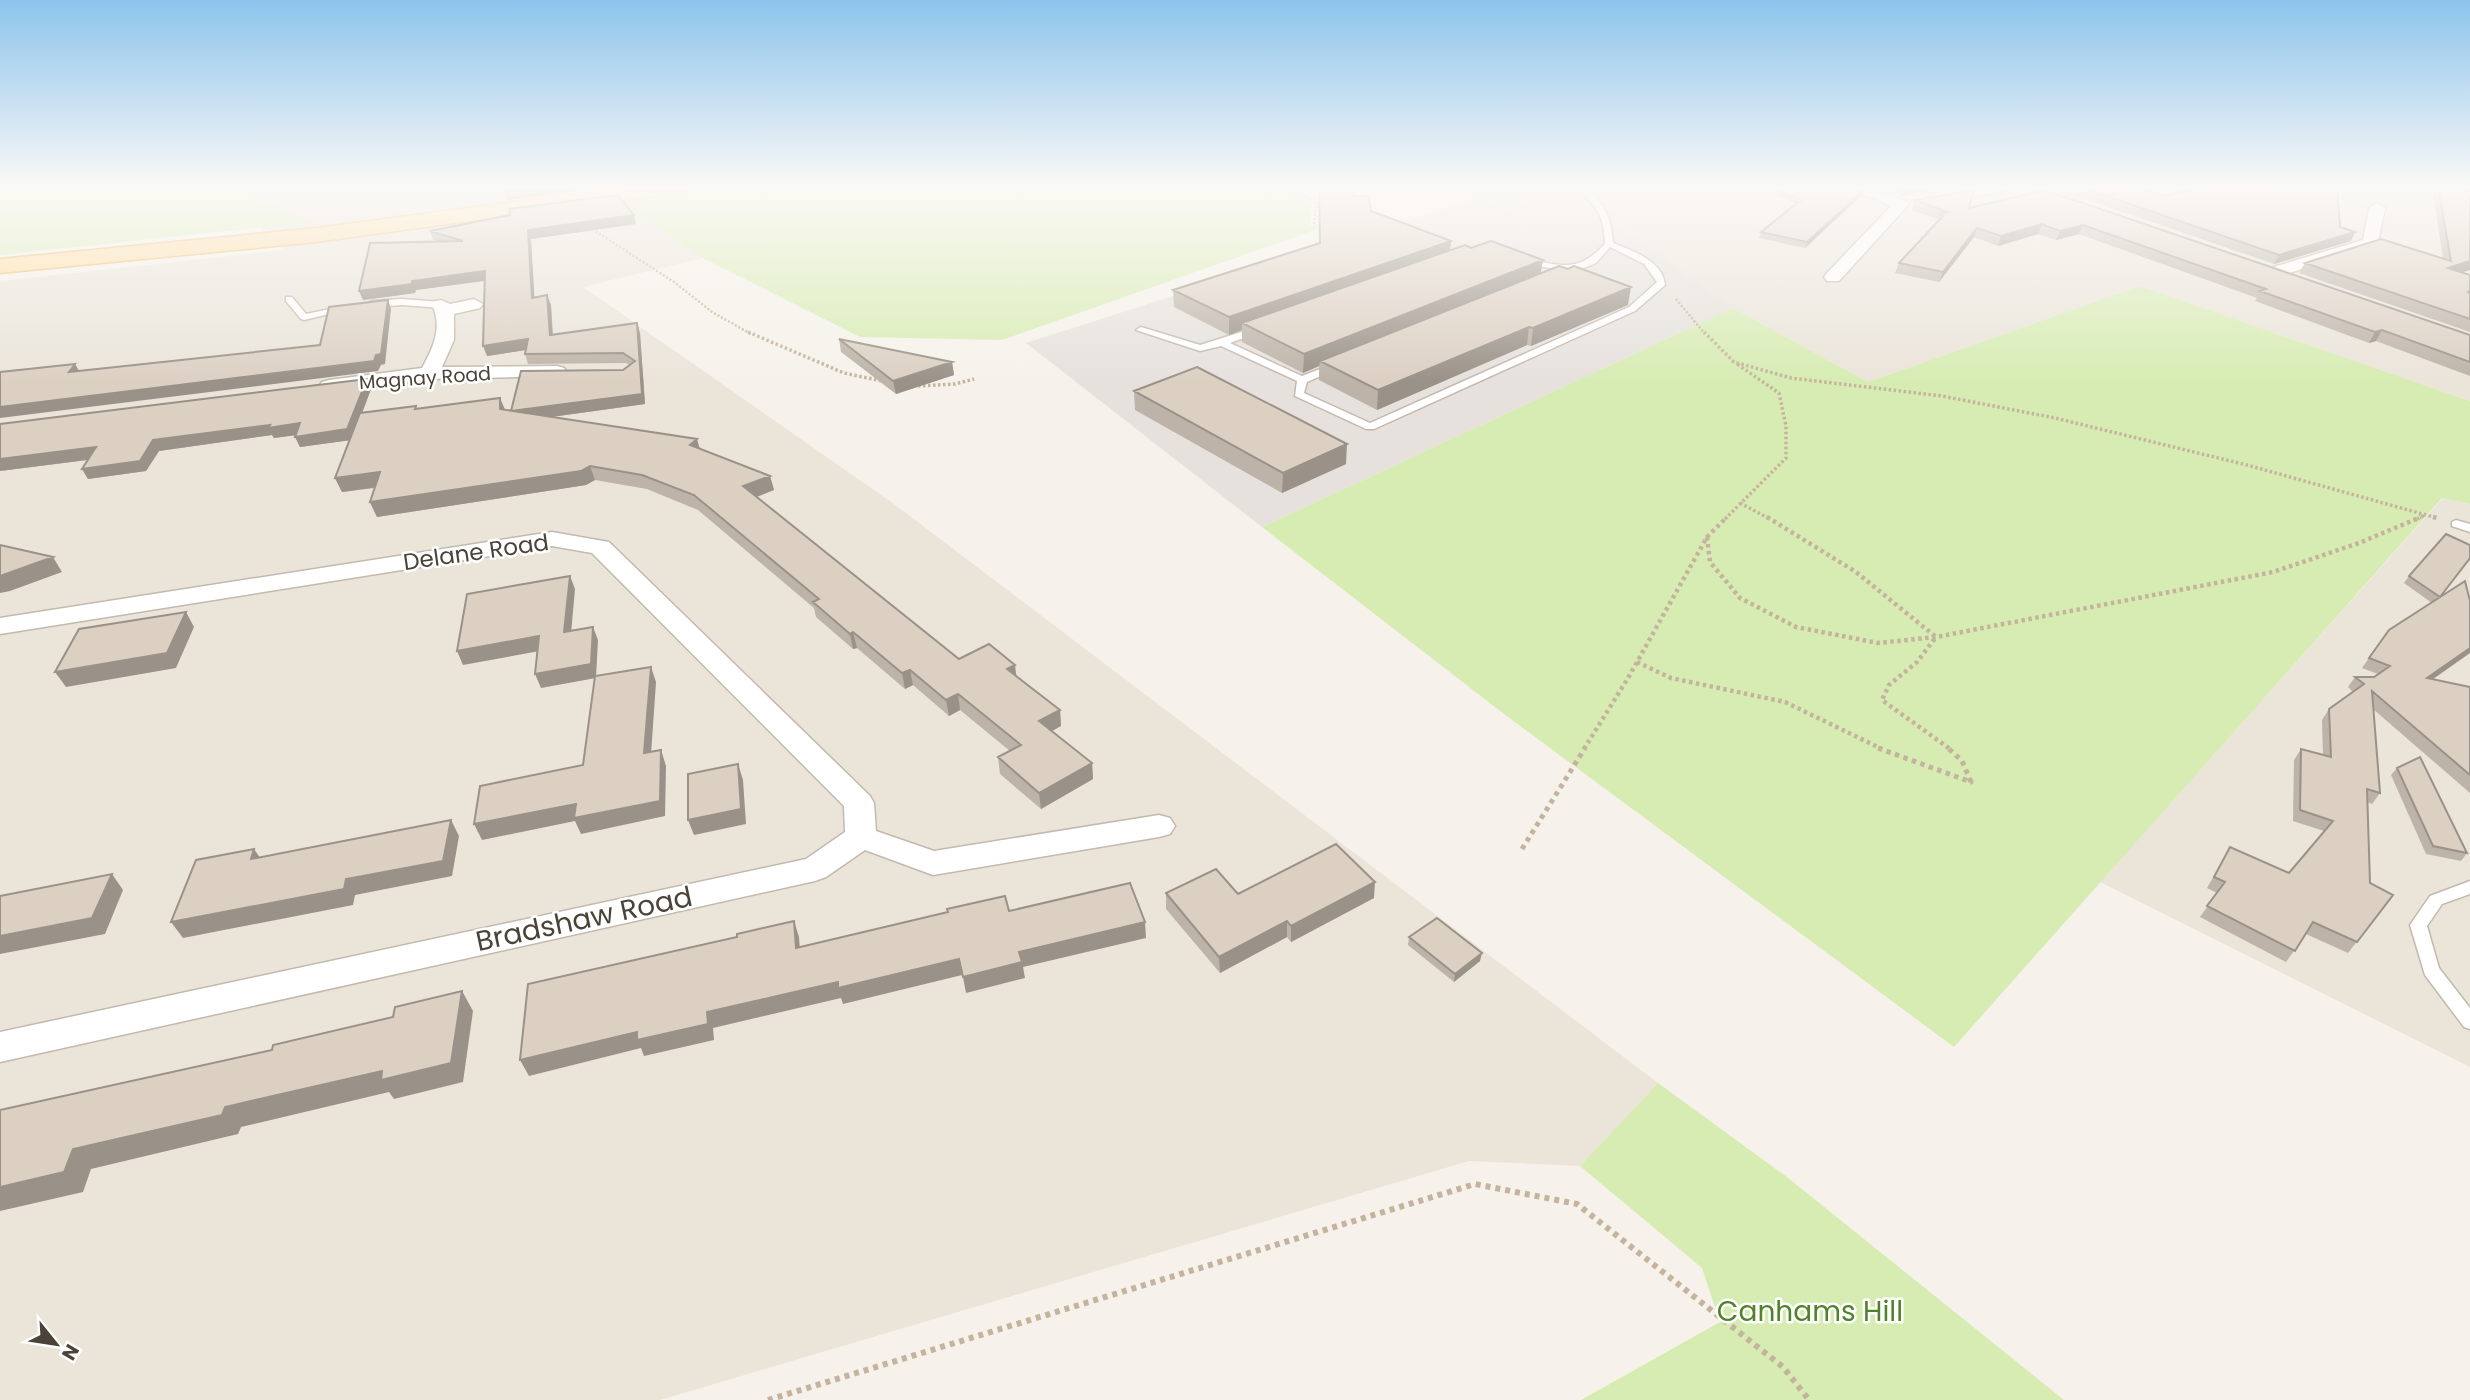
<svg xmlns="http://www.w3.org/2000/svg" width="2470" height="1400" viewBox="0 0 2470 1400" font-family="Poppins,sans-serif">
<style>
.residential{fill:#eae4d9}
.industrial{fill:#e6e1dc}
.green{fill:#d7ecb3}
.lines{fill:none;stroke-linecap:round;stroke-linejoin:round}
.service-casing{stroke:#c3b9ad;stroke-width:3}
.minor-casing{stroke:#c3b9ad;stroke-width:3}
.primary-casing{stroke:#ebb865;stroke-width:3}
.path-far4{stroke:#c5b49d;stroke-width:2.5;stroke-dasharray:2 2;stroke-linecap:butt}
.path-far3{stroke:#c5b49d;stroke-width:3.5;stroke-dasharray:2.5 2.5;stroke-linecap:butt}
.path-far2{stroke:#c5b49d;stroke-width:4.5;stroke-dasharray:3.5 3.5;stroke-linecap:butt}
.path-far1{stroke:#c5b49d;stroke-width:5;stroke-dasharray:4.5 4.5;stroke-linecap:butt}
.path{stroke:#c5b49d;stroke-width:6;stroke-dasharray:5 5;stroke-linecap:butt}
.service{fill:#fff;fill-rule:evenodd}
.minor{fill:#fff;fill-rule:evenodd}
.primary{fill:#ffdb9c;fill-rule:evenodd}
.wall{fill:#bdb3a8}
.shaded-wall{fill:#9a9288}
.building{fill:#dcd0c3;stroke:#9a9288;stroke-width:2}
.labels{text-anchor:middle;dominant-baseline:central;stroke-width:5;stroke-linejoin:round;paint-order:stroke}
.far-street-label{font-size:19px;fill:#4b4238;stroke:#fff}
.street-label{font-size:23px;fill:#4b4238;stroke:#fff}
.near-street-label{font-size:28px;fill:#4b4238;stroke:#fff}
.near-park-label{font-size:28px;fill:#508227;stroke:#fff}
</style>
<rect width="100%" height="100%" fill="#f6f2eb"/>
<!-- residential -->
<path class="residential" d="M240,186H734L622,202L703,258L583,287L894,504L1658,1083L1580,1166L1469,1161L660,1400H0V281L284,250L238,207Z
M1439,186H2470V401L2140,286L1868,382L1733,308L1599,211L1547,224Z
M2443,498L2470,504V1067L2100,882Z"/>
<!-- industrial -->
<path class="industrial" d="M1476,199L1547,224L1599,211L1733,308L1262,527L1026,343Z"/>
<!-- green -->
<path class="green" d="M0,186H243L250,196L313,222L0,255Z
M734,186H1272L1312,202L1310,225H1317L1318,229L1002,340L860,337L703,258L621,202Z
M2140,286L2470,401V504L2442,498L1954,1047L1504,714L1262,527L1733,308L1868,382Z
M1658,1083L1787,1177L2064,1400H1581L1720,1322L1702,1268L1580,1166Z"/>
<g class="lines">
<defs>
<path id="service" d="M1574,186H1583C1603,202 1612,217 1613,243C1633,251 1663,261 1665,285L1635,311L1374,429H1366L1295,396L1297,381L1221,346L1200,351L1136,330L1141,327L1200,345L1257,327H1263V331L1230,343L1302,376L1333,364H1339V368L1307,382L1304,393L1370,423L1629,307L1657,282L1644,264L1610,247L1596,263L1562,277L1558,274L1564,270L1522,264V260L1525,259C1563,265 1576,274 1605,244C1604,213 1596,206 1574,186Z
M286,297H292L306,314L345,306L350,309L304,320L301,319L286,301Z
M402,299L441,302L445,305L441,308L402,305L371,307L367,304L371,301Z
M2456,520L2470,524V532L2452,526V522Z
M2470,881V894L2442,904L2427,926L2439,968L2470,1008V1029L2464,1027L2425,975L2410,925L2430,896Z"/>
<path id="minor" d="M1844,186H1866L1906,201L1909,204L1839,281H1827L1824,277L1827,273L1891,206Z
M1981,186H2015L2008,190L1938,203L1930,198L1938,193Z
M2018,186H2040L2080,200L2083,203L2080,206H2070Z
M2377,203L2385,208L2377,246L2276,277L2267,272L2270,268L2363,240L2369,208Z
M474,299L483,304L480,308L454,314V340L442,367L557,366L564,368L567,372L564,376L429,379L329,392L322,390L319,386L322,382L329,380L422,368C433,348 443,327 432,305L435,301L441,300L450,304Z
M552,532L609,542L870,796L874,803L876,831L934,851L1159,815L1170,818L1175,826L1170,834L1159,837L933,875L865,850L826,877L815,881L0,1062V1032L806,859L845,832L844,806L592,553L552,546L0,634V618Z"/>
<path id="primary" d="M635,186H693L690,190L683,192L316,242L0,273V259L316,228Z"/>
</defs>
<!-- service casing -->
<use href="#service" class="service-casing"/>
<!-- minor casing -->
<use href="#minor" class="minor-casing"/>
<!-- primary casing -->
<use href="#primary" class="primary-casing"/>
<!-- path-far4 -->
<path class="path-far4" d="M1276,186L1316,201L1314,224
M589,227L674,282L712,312L751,334
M1676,299L1705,334"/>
<!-- path-far3 -->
<path class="path-far3" d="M748,332L844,373L882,381
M1704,332L1734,362L1791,378L1942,396L2055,418L2247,465L2437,518
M918,386L955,384L974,379
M1740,503L1770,519
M1725,519L1786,458V426L1779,393L1737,364
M2417,519L2425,515"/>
<!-- path-far2 -->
<path class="path-far2" d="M1767,517L1856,572L1936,637L1917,662L1889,685L1882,700L1950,749
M2433,517L2437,518
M1707,537L1710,562L1740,598L1796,627L1878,643L1936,637L2273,572L2359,543L2421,517
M1637,662L1671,678L1785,702L1882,749
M1584,749L1628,678L1707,537L1727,517"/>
<!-- path-far1 -->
<path class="path-far1" d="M1878,748L1971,782L1962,761L1948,748
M1522,849L1585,748"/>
<!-- path -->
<path class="path" d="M768,1400L1475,1184L1577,1204L1783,1367L1809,1400"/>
<!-- service -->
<use href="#service" class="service"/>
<!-- minor -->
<use href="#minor" class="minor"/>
<!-- primary -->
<use href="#primary" class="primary"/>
</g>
<!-- wall -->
<path class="wall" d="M1752,186H1852L1861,196L1805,248L1759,238L1761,232L1796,204Z
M1874,186H1963L1902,196Z
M2071,186H2133L2164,196L2340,227L2355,232L2351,241L2274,264L2068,193Z
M2432,186H2456L2461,272L2470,275V332L2299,273L2305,263L2443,259Z
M1319,188L1353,196L1371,211L1451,241L1450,251L1541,273L1628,305L1531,346L1527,345L1377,410L1319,380V366L1303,373L1242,342V330L1229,335L1174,307L1173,290L1319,243Z
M2045,190L2470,335V376L2376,341L2369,343L2255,301L2257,298L2079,234L2056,240L2038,234L1998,246L1974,237L1939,282L1895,273L1899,263L1937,222L1938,219L1912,210L1915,200L1969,208Z
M636,224L531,239L534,297L547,295L551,305L553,334L640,333L645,404L551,417L700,449L770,476L774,490L756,497L959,659L1017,677L1060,710L1061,726L1052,731L1092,763L1093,779L1041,809L1000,774L998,757L1010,751L960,710L949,716L913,685L905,689L857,648L853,649L816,617L814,608L698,510L647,489L595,480L586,485L377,517L370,502L375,488L342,492L335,478L349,440L300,447L295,435L274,438L272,435L159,451L146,471L88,479L82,469L88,460L0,471L367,379L371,389L362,413L417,409L505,410L512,411L623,370L629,365L626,363L528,364L525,354L526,350L487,356L485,281L416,290L415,293L363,300L438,241L433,240L430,231Z
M839,339L952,362L954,375L896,394L841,352Z
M1134,391L1346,464L1282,493L1135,410Z
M2470,559L2441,596L2433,679L2470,687V793L2373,709L2380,793L2372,804L2367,802L2370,883L2393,895L2348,953L2306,934L2286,962L2200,917L2217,893L2207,888L2230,847L2289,873L2324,831L2293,821L2294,760L2301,749L2323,755L2322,720L2329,709L2353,692L2348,687L2355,677H2374L2378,674L2362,668L2369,658L2432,603L2404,583L2409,576Z
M2397,768L2467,853L2461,861L2426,854L2391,775Z
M1166,893L1238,894L1374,898L1291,942L1287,937L1220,973L1166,909Z
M1409,937L1480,961L1454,982L1408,945Z"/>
<!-- shaded-wall -->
<path class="shaded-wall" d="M529,186H608V187L508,200L504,189Z
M1932,186H1963L1902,196L1904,191Z
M1863,191L1861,196L1805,248L1807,242Z
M634,215L636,224L531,239L535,307L532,298L528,230Z
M2042,224L2038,234L1998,246L2001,236Z
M2083,225L2079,234L2056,240L2060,231Z
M1977,228L1974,237L1939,282L1943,272Z
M2355,232L2351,241L2274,264L2279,255Z
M1451,241L1449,257L1242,323V330L1229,335V317Z
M1543,260L1540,277L1320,361L1319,366L1303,373L1304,354Z
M2470,261V270L2442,279L2448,268Z
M485,271L489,280L416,290L415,293L363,300L359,291L412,281Z
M1631,287L1628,305L1531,346L1533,328Z
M547,295L551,305L553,345L550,335Z
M388,300L391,309L385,364L381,365L378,371L0,418V407L374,361Z
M637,323L640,333L645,404L515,422L511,411L642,394Z
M1529,327L1527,345L1377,410L1378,390Z
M2382,330L2376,341L2369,343L2375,332Z
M528,339L532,349L487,356L483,346Z
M952,362L954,375L896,394L893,381Z
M75,364L81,374L69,372Z
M367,379L371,389L352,440L300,447L295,437Z
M500,398L506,412L500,409Z
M300,423L305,434L274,438L272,435L159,451L146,471L88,479L82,469L153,440L270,425Z
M697,439L701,453L690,445Z
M1347,444L1346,464L1282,493L1283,473Z
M96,447L102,458L0,471V459Z
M590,466L595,480L586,485L377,517L370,502Z
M380,472L386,486L342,492L335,478Z
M770,476L774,490L746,501L743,486Z
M53,557L62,572L10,591L0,593V576Z
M570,576L575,589L570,645L564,632Z
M186,612L194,627L176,668L66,687L55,672Z
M593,627L598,640L596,678L541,688L535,674Z
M853,632L857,648L853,649L850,634Z
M539,636L545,650L463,665L457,651Z
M2470,648V653L2419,689L2427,678Z
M1015,665L1017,681L1007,669Z
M651,667L656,682L650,769L644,753Z
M910,670L913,685L905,689L902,673Z
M958,694L960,710L949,716L946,700Z
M1060,710L1061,726L1041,737L1039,721Z
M661,750L666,766L665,816L581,834L575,821L482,840L474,824Z
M1092,763L1093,779L1041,809L1039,793Z
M738,764L743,780L746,824L694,835L688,820Z
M451,820L459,836L452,876L355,895L353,905L183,938L171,922L346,879Z
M254,849L265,865L251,859Z
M112,874L123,890L105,934L0,954V936Z
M1375,882L1374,898L1291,942V926Z
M794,921L799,937L801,964L796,948Z
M1287,921V937L1220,973L1219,957Z
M1145,922L1146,938L1023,967L1025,978L966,993L963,977L1019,952Z
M1482,953L1480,961L1454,982L1455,974Z
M959,959L962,975L843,1004L841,998L713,1028L714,1040L644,1056L641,1048L529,1076L520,1060L707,1012L838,982Z
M462,991L473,1011L463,1082L394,1099L389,1092L241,1127L238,1134L91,1169L83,1192L0,1211V1187L73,1149L225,1107Z"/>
<!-- building -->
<path class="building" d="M503,186H529L504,189Z
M1767,186H1852L1863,191L1807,242L1761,232L1801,200Z
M1891,186H1932L1904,191Z
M2077,186H2133L2164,196L2208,186H2337L2340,227L2355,232L2279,255Z
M2438,186H2456L2470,192V261L2448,268L2470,275V291L2468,292L2470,293V319L2305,263L2381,239L2451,261Z
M1319,188H1352L1353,196H1369L1371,211L1451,241L1229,317L1173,290L1320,243Z
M1974,190L1969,208L2045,190L2470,335V362L2382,330L2375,332L2260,291L2266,289L2083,225L2060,231L2042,224L2001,236L1977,228L1943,272L1899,263L1943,216L1940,214L1948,212L1915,200Z
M618,195L634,215L528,230L532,298L547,295L550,335L637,323L642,394L511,411L521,371L623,370L635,361L623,353L525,354L528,339L483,346L485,271L412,281V284L359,291L370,243L463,241L430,231L510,215L509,209Z
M1491,241L1543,260L1304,354L1242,323L1465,245L1471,248Z
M1559,266L1568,269L1574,266L1631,287L1533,328L1529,327L1378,390L1320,361Z
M388,300L381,354L376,355L374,361L0,407V372L75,364L69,372L320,345L329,307Z
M839,339L952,362L893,381Z
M1197,367L1347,444L1283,473L1134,391Z
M367,379L347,429L295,437L300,423L268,428L270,425L153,440L140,461L82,469L96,447L0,459V424Z
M500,398V409L697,439L690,445L770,476L743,486L959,659L989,644L1015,665L1007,669L1060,710L1039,721L1092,763L1039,793L998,757L1021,745L958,694L946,700L910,670L902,673L853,632L850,634L813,602L819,599L694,495L642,475L590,466L581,471L370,502L380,472L335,478L360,413L416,406L415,409Z
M2446,534L2470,545V558L2440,597L2409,576Z
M0,545L53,557L0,576Z
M570,576L564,632L593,627L591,664L535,674L539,636L457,651L467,594Z
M2465,581L2470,601V648L2427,678L2470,687V775L2372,691L2380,793L2367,789L2370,883L2393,895L2357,942L2313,922L2295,951L2207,906L2225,882L2214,877L2230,847L2289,873L2333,821L2300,810L2301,749L2331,757L2329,709L2364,684L2355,677H2374L2390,666L2369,658L2389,630Z
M186,612L167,653L55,672L79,629Z
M651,667L644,753L661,750L660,801L574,818L576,804L474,824L480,786L583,765L595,676Z
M2420,757L2467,853L2433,846L2397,768Z
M738,764L741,809L688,820V774Z
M451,820L443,861L346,879L344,889L171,922L196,860L254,849L251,859Z
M1336,844L1375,882L1291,926L1287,921L1219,957L1166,893L1216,869L1238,894Z
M112,874L92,918L0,936V896Z
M1130,883L1145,922L1019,952L1022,962L963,977L959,959L838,988V982L707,1012L708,1024L637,1040V1032L520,1060L528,984L737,937V934L794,921L796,948L948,912L947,909L1005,896L1009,911Z
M1437,918L1482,953L1455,974L1409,937Z
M462,991L451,1063L381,1080L382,1071L225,1107L222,1115L73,1149L64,1172L0,1187V1110L272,1050L273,1045L393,1017L395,1007Z"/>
<!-- sky -->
<linearGradient id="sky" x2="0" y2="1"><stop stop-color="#8dc4ed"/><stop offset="0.49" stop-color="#fbf9f6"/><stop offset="1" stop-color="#fbf9f6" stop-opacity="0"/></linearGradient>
<rect width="2470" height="382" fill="url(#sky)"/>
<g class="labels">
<!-- far-street labels -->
<g class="far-street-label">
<text transform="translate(425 378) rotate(-4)">Magnay Road</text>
</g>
<!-- street labels -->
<g class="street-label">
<text transform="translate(476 552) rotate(-8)">Delane Road</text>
</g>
<!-- near-street labels -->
<g class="near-street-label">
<text transform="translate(584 919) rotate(-12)">Bradshaw Road</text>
</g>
<!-- near-park labels -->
<g class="near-park-label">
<text x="1810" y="1311">Canhams Hill</text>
</g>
</g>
<!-- north arrow -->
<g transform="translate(56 1344) rotate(120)" stroke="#ffffff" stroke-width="5" paint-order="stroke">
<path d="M0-5L12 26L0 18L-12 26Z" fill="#4b4238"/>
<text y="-10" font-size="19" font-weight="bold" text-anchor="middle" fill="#4b4238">N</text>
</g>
</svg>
